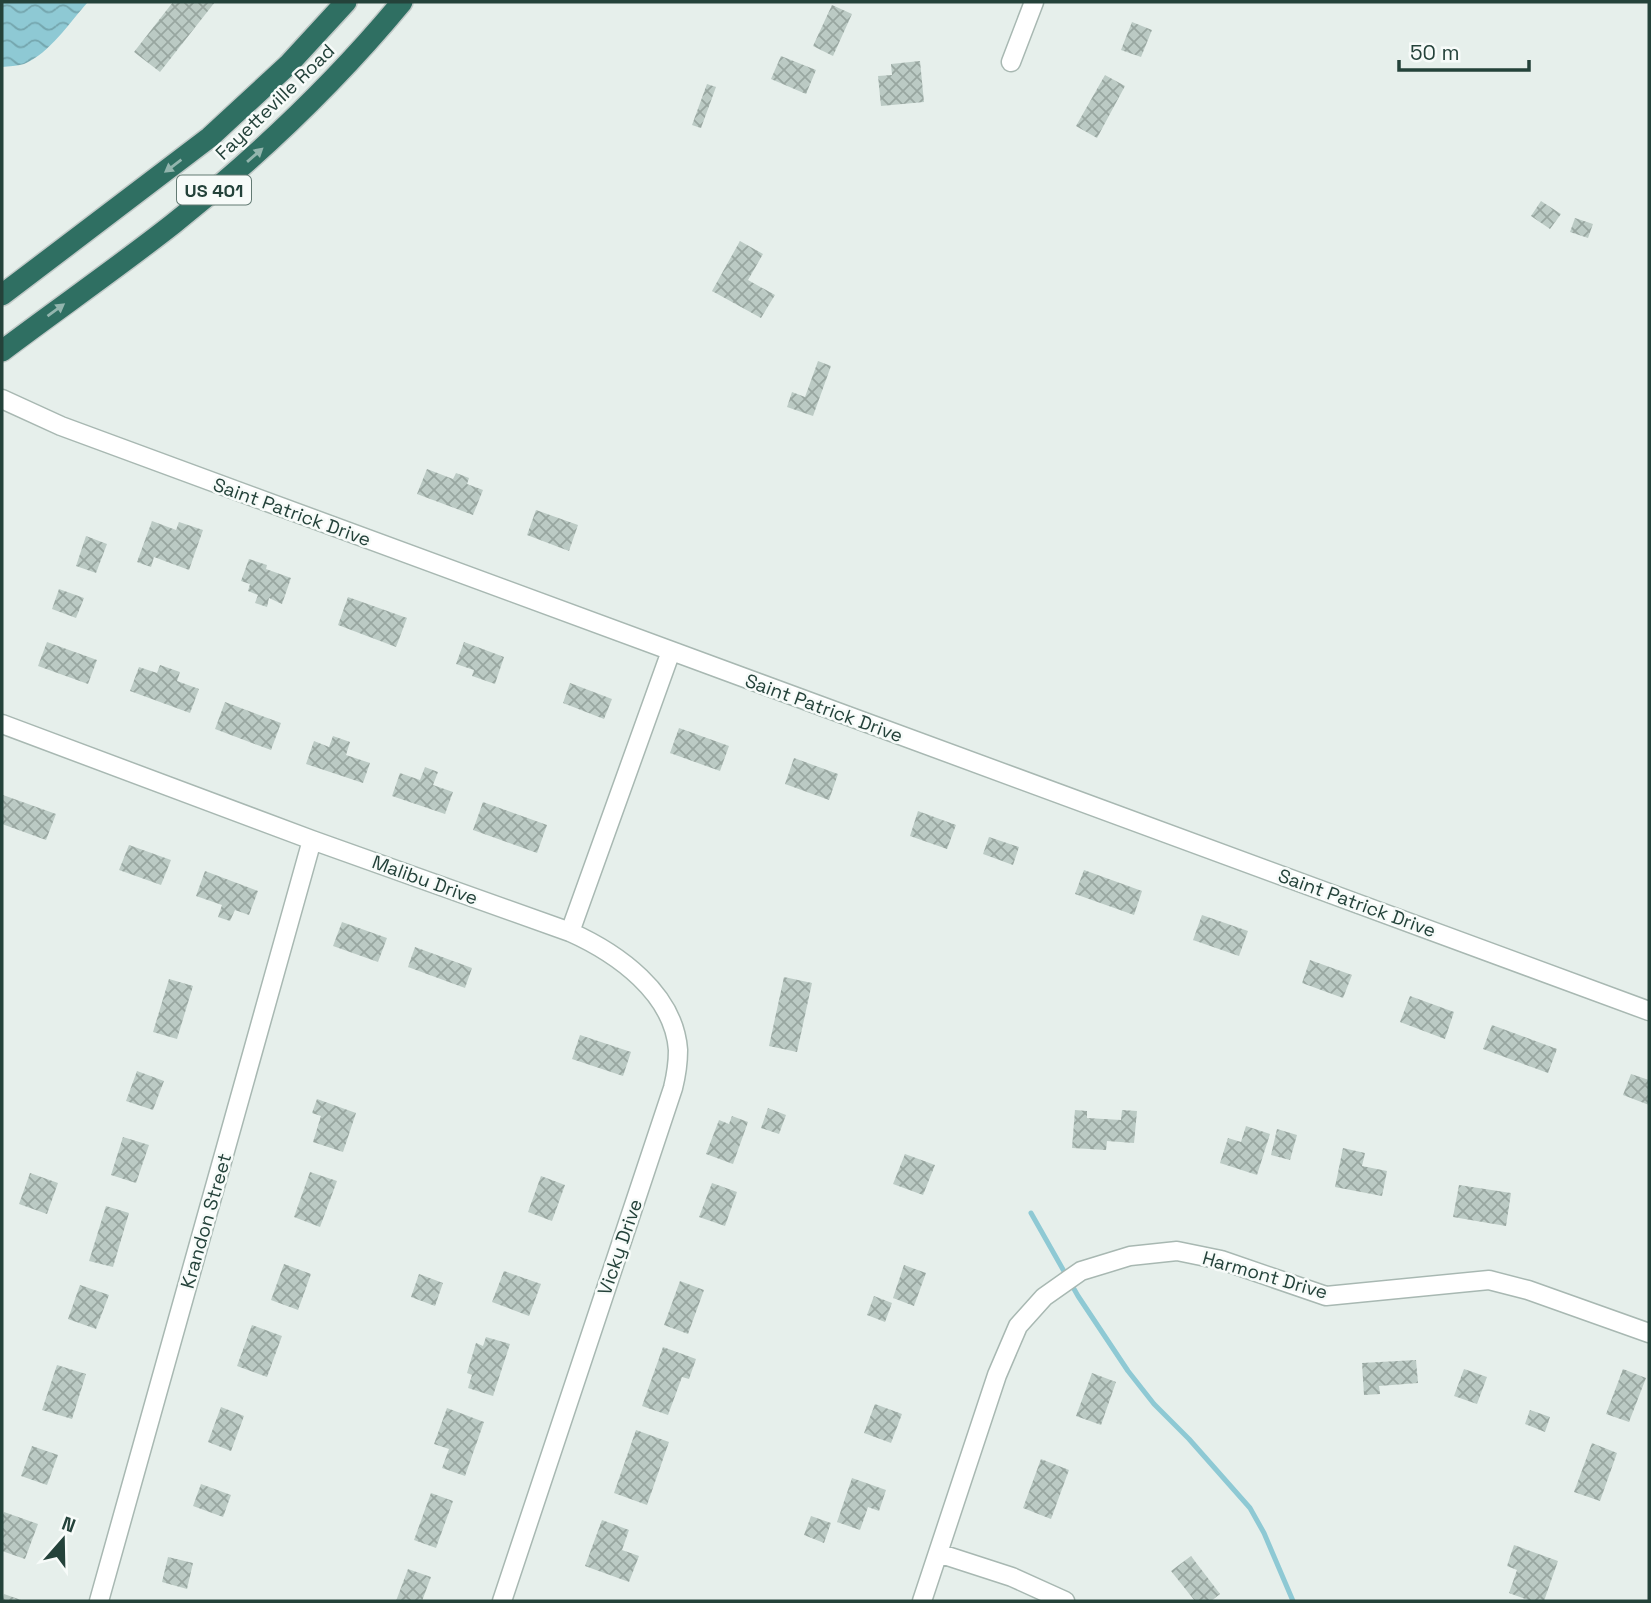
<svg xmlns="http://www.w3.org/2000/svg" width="1651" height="1603" viewBox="0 0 1651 1603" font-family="'Space Grotesk',sans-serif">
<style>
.water{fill:url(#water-waves)}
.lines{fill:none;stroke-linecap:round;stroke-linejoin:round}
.stream{stroke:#8ec9d4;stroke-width:5}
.building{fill:url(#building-cross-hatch)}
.minor-casing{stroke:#a8b8b2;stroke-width:21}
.highway-casing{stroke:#c2cac8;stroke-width:24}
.minor{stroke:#fff;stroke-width:18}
.highway{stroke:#2f6f62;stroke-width:21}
.oneway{fill:#93b5ae}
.labels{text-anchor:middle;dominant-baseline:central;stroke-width:5;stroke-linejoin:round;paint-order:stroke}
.shield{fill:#f7fbf9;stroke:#637a73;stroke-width:2}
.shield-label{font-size:18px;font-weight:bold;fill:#24423a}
.street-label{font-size:19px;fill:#24423a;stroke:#f7fbf9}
</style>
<defs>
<pattern id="water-waves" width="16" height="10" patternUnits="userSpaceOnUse" patternTransform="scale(1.75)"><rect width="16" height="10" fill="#8ec9d4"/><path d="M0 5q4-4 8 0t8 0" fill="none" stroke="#74a5ad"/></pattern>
<pattern id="building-cross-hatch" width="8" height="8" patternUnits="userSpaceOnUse" patternTransform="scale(1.75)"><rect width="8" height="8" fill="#bbcac4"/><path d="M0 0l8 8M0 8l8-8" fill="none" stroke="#98a6a0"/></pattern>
</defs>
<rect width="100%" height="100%" fill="#e6efeb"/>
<!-- water -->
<path class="water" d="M2,2H88C69,23 50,53 24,64C17,66 9,66 2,67Z"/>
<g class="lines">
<!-- stream -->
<path class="stream" d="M1031,1213L1078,1296L1128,1371L1154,1404L1189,1439L1250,1508L1264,1533L1293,1601"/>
</g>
<!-- building -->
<path class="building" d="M173,2H215L160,72L134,52Z
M832,5L852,14L833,56L813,46Z
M1132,22L1152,30L1141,57L1121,50Z
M781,56L816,70L806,94L771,79Z
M920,61L924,102L881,106L878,76L892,75L891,64Z
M1105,75L1125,86L1097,138L1076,126Z
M707,84L716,87L701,128L692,125Z
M1541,201L1561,214L1550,229L1531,216Z
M1575,218L1593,224L1588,238L1570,232Z
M740,241L763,254L748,280L775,295L761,318L712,291Z
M818,361L831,366L813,416L787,407L792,392L805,397Z
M427,469L453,479L456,473L469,478L467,484L483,490L473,515L417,494Z
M536,510L578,525L569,551L527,535Z
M152,521L176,530L179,522L203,530L189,570L154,557L151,567L137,562Z
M86,536L107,544L96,573L76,566Z
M249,559L267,565L266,569L291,578L282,604L269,598L267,607L255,603L258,595L248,591L250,584L241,581Z
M59,589L84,598L76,618L52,609Z
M348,597L407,618L396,647L338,625Z
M47,642L97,660L88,684L38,666Z
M464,642L504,657L495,684L472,676L474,670L456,664Z
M160,665L180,672L177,681L199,689L190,713L130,691L139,667L157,673Z
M570,683L612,699L604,719L563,703Z
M225,702L281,723L271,750L215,729Z
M679,728L729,746L720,771L670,753Z
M333,736L350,742L346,755L370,763L363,783L306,764L314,741L329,747Z
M794,758L838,774L829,800L785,784Z
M425,767L438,772L433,785L453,792L445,814L392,796L400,773L420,780Z
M3,795L56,814L46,840L2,824Z
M483,802L547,825L537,853L473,830Z
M918,811L956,825L947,849L910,836Z
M989,837L1019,847L1013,865L983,854Z
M129,845L171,860L161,885L119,870Z
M1084,870L1142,891L1134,915L1075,894Z
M205,871L258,891L249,915L235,910L230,921L218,917L222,905L196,896Z
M1202,915L1248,931L1239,956L1193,940Z
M342,922L387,938L378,962L333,946Z
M415,947L472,968L465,988L408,967Z
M1310,960L1352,975L1343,998L1302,983Z
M784,977L812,983L797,1052L769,1046Z
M169,979L193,986L177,1039L153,1032Z
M1410,996L1454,1012L1445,1039L1400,1022Z
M1492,1025L1557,1049L1548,1073L1483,1049Z
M580,1035L631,1052L623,1076L572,1059Z
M137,1071L164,1081L153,1110L126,1101Z
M1631,1074L1649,1080V1105L1623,1095Z
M317,1099L356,1113L343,1152L313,1142L321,1116L312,1113Z
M768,1108L786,1115L779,1134L761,1128Z
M1075,1110L1087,1111V1118L1121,1120L1122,1110L1137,1111L1134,1143L1107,1141L1106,1150L1072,1148Z
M732,1116L748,1122L733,1164L706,1154L719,1120L729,1124Z
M1246,1126L1270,1134L1257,1175L1220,1163L1228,1138L1241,1142Z
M1277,1129L1297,1135L1290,1160L1271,1155Z
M123,1137L149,1145L136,1183L111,1175Z
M1343,1148L1365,1153L1362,1166L1387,1171L1382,1196L1335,1187Z
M905,1154L935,1165L923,1195L893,1184Z
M310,1172L337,1181L320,1227L294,1217Z
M30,1173L58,1183L47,1214L19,1204Z
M541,1176L565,1185L552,1221L528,1212Z
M712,1183L737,1192L725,1226L699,1217Z
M1459,1185L1511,1193L1506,1226L1453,1217Z
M106,1206L129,1213L113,1267L89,1261Z
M284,1264L311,1274L298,1310L271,1300Z
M904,1265L926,1273L914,1306L893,1298Z
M504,1271L541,1284L529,1316L492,1302Z
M419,1274L443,1283L435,1306L411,1297Z
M680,1281L704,1290L688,1334L664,1325Z
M80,1285L109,1295L96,1329L68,1319Z
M874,1296L892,1303L885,1322L867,1315Z
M252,1325L282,1336L267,1377L237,1366Z
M486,1337L510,1344L493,1396L468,1388L472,1375L467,1373L476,1343L483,1346Z
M663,1347L696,1359L689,1379L682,1377L668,1415L642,1406Z
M1416,1360L1418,1383L1379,1386L1380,1394L1364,1395L1362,1363Z
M57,1365L86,1374L72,1419L42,1410Z
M1464,1369L1487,1377L1477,1404L1454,1396Z
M1623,1369L1646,1378L1629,1422L1606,1414Z
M1092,1373L1116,1382L1101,1425L1076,1416Z
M875,1404L902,1414L891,1443L864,1433Z
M221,1407L244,1416L231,1451L208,1442Z
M447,1408L484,1422L465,1476L442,1468L449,1449L434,1444Z
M1530,1410L1550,1417L1545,1432L1525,1424Z
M636,1430L669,1442L647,1505L614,1493Z
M1592,1443L1617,1453L1600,1501L1574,1492Z
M32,1446L58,1455L47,1485L21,1476Z
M1041,1459L1069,1470L1051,1519L1023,1508Z
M852,1478L886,1490L879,1511L868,1507L860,1530L837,1522Z
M201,1484L231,1495L223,1517L193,1506Z
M431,1493L453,1501L436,1548L414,1540Z
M4,1512L38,1524L25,1559L2,1551V1517Z
M811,1516L831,1523L824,1543L804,1535Z
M602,1520L629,1530L622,1550L639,1556L629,1582L585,1566Z
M1514,1545L1558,1561L1544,1601H1531L1509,1593L1517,1570L1507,1566Z
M1191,1556L1220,1594L1211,1601H1195L1171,1571Z
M168,1557L193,1563L187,1589L162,1582Z
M408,1569L431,1577L422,1601H396Z
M4,1594L24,1601H2Z"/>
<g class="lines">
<defs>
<path id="minor" d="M1011,62L1034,2
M2,399L61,426L1649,1011
M2,724L312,840L570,932C617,953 674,993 678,1050C678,1063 676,1076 673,1088L502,1601
M570,932L671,651
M938,1553L1012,1577L1065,1601
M99,1601L312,840
M922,1601L997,1375L1018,1326L1044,1297L1081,1271L1130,1256L1177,1251L1221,1260L1326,1296L1489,1280L1528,1290L1649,1333"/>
<path id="highway" d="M2,295L210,137L288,65L346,2
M2,351C59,308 117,268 173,224C257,157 334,84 402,2"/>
</defs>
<!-- minor casing -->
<use href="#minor" class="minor-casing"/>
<!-- highway casing -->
<use href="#highway" class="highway-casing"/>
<!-- minor -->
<use href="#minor" class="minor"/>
<!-- highway -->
<use href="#highway" class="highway"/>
</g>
<!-- one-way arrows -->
<defs><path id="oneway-solid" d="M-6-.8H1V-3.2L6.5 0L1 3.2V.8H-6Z" transform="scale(1.75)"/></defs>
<g class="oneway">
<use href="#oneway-solid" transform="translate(255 155) rotate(-41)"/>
<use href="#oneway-solid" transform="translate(173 166) rotate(143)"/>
<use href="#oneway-solid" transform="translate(56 310) rotate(-36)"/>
</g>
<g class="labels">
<!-- shield labels -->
<rect class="shield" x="177" y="175.5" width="74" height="29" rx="5"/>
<g class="shield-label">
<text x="214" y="190">US 401</text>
</g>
<!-- street labels -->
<g class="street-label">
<text transform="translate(275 102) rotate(-44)">Fayetteville Road</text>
<text transform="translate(292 512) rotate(20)">Saint Patrick Drive</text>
<text transform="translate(824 708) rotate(20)">Saint Patrick Drive</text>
<text transform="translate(425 880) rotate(20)">Malibu Drive</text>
<text transform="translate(1357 903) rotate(20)">Saint Patrick Drive</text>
<text transform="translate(206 1221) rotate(-74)">Krandon Street</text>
<text transform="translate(620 1247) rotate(-71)">Vicky Drive</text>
<text transform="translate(1265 1275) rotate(16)">Harmont Drive</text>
</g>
</g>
<!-- border -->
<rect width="1651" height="1603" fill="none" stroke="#24423a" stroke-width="7"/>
<!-- north arrow -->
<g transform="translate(63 1540) rotate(20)" stroke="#f7fbf9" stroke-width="5" paint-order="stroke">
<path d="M0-5L12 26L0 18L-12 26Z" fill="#24423a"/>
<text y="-10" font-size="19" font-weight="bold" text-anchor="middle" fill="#24423a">N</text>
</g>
<!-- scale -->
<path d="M1399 60v10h130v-10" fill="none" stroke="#24423a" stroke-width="3.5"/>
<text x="1410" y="60" font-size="21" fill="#24423a" stroke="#f7fbf9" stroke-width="5" paint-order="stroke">50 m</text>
</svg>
